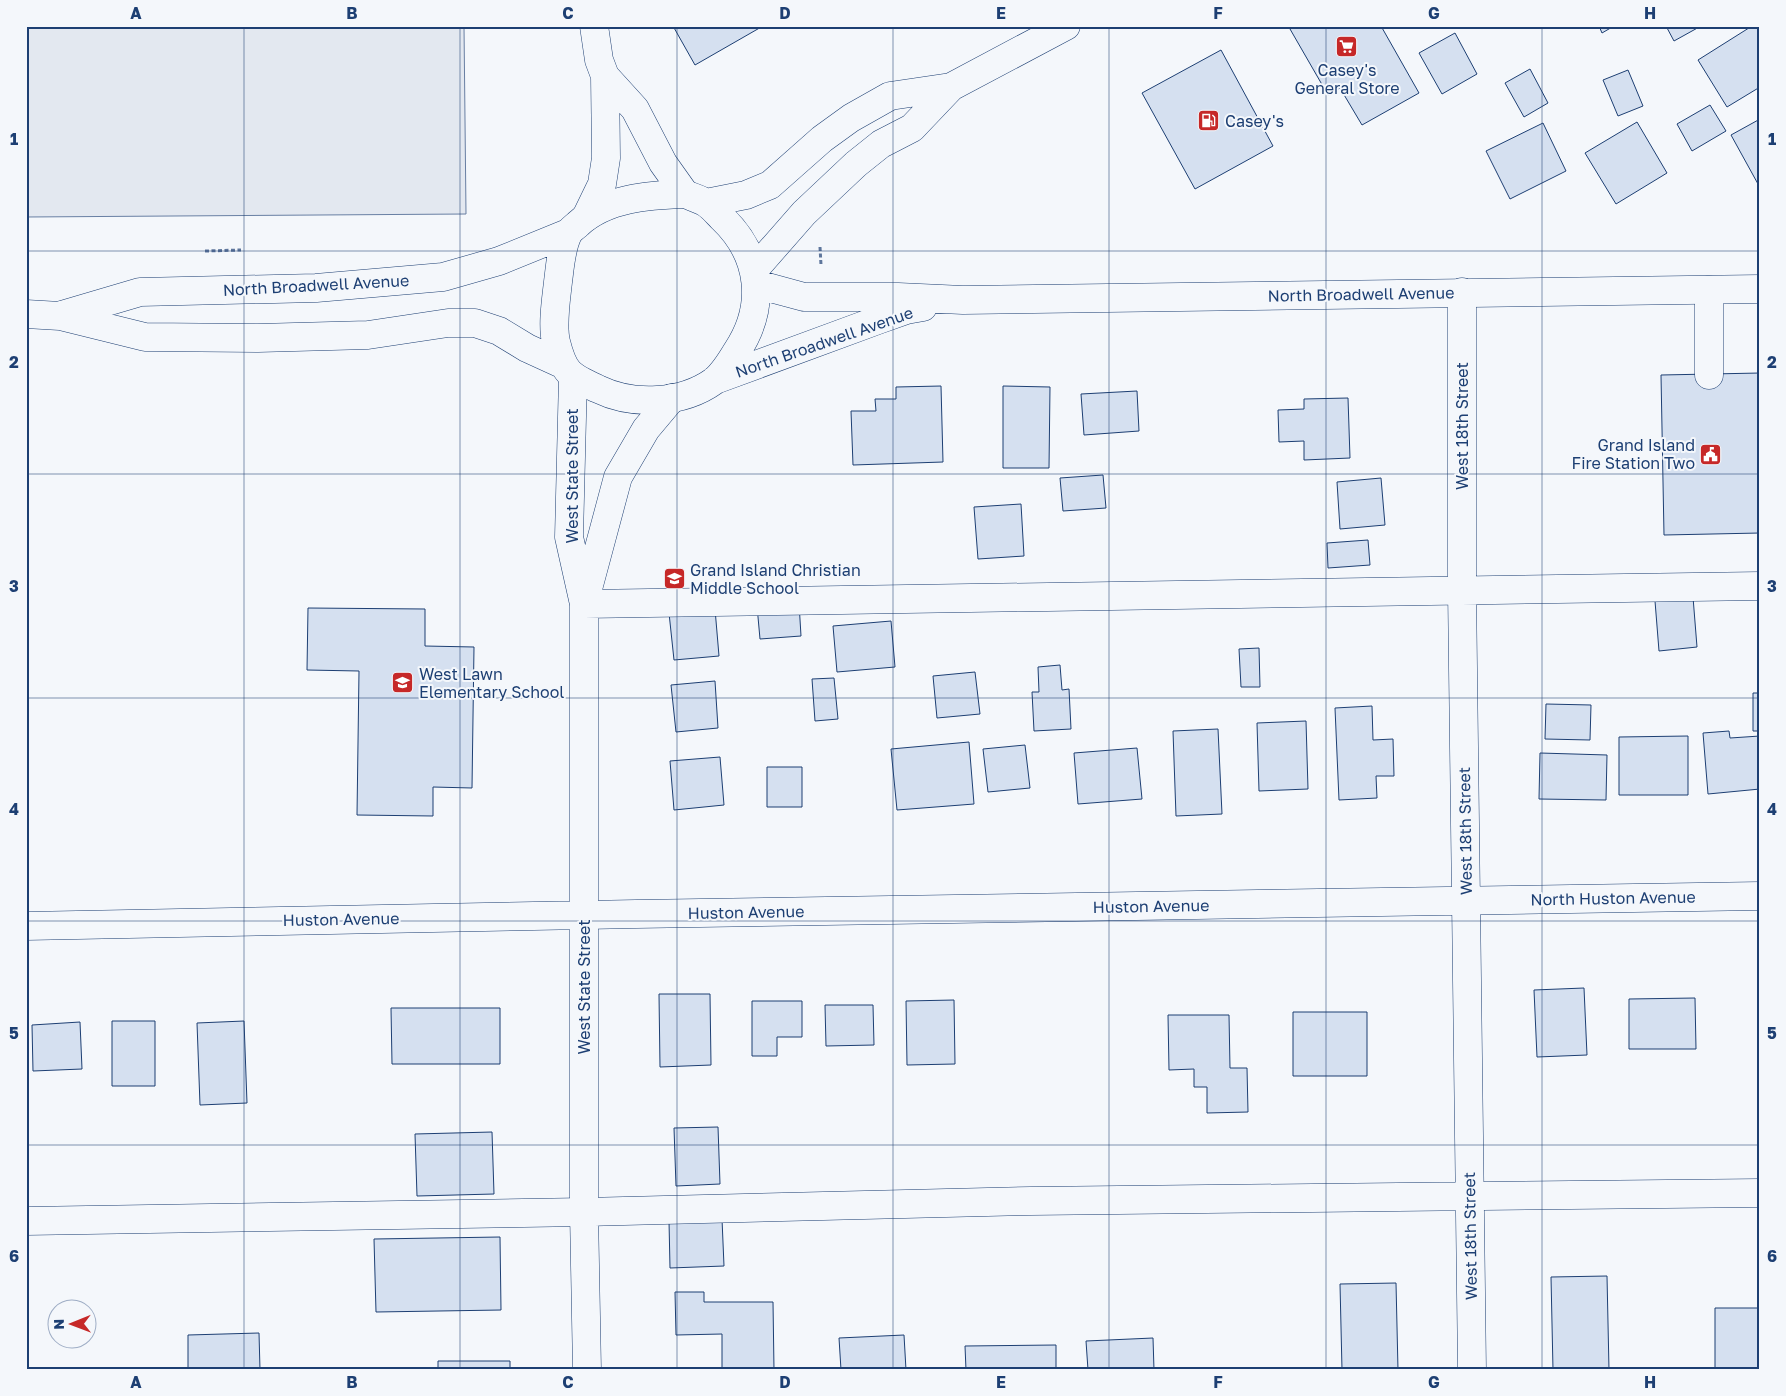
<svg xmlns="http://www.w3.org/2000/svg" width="1786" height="1396" viewBox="0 0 1786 1396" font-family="'Golos Text',sans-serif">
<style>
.parking{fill:#e3e8f0;stroke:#687fa3}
.building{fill:#d5e0f0;stroke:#1d3f73}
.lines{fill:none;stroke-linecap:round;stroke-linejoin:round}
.minor-casing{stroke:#1d3f73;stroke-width:29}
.major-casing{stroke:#1d3f73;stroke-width:29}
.path{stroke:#5e769c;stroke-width:3;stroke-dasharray:4 2.5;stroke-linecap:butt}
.minor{stroke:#f4f7fb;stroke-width:28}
.major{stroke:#f4f7fb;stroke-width:28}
.grid{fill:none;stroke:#1d3f73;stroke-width:1;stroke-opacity:0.55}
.labels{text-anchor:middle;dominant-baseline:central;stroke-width:4;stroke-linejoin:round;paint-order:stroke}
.poi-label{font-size:16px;fill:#1d3f73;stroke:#f4f7fb;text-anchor:start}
.street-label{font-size:16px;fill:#1d3f73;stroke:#f4f7fb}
.neatline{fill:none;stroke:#1d3f73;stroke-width:2}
.grid-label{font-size:16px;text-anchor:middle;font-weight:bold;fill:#1d3f73}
</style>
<rect width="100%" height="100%" fill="#f4f7fb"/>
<!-- parking -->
<path class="parking" d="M26,26H464L466,214L26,217Z"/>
<!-- building -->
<path class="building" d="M673,26H763L695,65Z
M1295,26H1381L1419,93L1362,125L1340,88L1328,95L1290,29Z
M1599,26H1614L1602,33Z
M1666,26H1701L1674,41Z
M1752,26H1760V87L1727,107L1698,60Z
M1455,33L1477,74L1442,94L1419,53Z
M1221,50L1273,146L1195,189L1142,93Z
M1530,69L1548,103L1524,117L1505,83Z
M1628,70L1643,106L1618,116L1603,80Z
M1710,105L1726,131L1692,151L1677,124Z
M1760,119V183L1758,184L1731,135Z
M1637,122L1667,173L1616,204L1585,153Z
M1543,123L1566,171L1510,199L1486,151Z
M1760,373V533L1664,535L1661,375Z
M941,386L943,462L853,465L851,411H876L875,399H896V387Z
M1003,386L1050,387L1049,468H1003Z
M1137,391L1139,431L1084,435L1081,394Z
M1348,398L1350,458L1304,460V441L1279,442L1278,410L1304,409V399Z
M1103,475L1106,508L1063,511L1060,478Z
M1381,478L1385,525L1340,529L1337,482Z
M1021,504L1024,556L978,559L974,507Z
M1368,540L1370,565L1328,568L1327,543Z
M1693,597L1697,647L1659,651L1655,601Z
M799,603L801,636L760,639L757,606Z
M308,608L425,609V646L474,647L472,788L433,787V816L357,815L359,671L307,670Z
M715,609L719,656L674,660L669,613Z
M891,621L895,667L837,672L833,626Z
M1259,648L1260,687H1241L1239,649Z
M1060,665L1062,690L1069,689L1071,729L1034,731L1032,692H1039L1038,667Z
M975,672L980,714L937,718L933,676Z
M834,678L838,719L815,721L812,679Z
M715,681L718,728L676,732L671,685Z
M1753,693H1760V731H1753Z
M1546,704L1591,705L1590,740L1545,739Z
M1372,706L1373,740L1393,739L1394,776H1376L1377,798L1339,800L1335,708Z
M1306,721L1308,789L1259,791L1257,723Z
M1218,729L1222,814L1176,816L1173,731Z
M1729,731L1730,738L1760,736V789L1708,794L1703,733Z
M1688,736V795H1619V737Z
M969,742L974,804L897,810L891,749Z
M1025,745L1030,788L988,792L983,749Z
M1137,748L1142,799L1078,804L1074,753Z
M1540,753L1607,755L1606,800L1539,799Z
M720,757L724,805L674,810L670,761Z
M767,767H802V807H767Z
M1584,988L1587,1055L1537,1057L1534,990Z
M659,994H710L711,1065L660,1067Z
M1695,998L1696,1049H1629V999Z
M954,1000L955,1064L907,1065L906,1001Z
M752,1001H802V1037H777V1056H752Z
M825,1005H873L874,1045L826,1046Z
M391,1008H500V1064H392Z
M1293,1012H1367V1076H1293Z
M1168,1015H1229L1230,1068H1247L1248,1112L1207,1113V1087H1194V1069L1169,1070Z
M112,1021H155V1086H112Z
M244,1021L247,1103L200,1105L197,1023Z
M80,1022L82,1069L33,1071L32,1025Z
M718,1127L720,1184L676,1186L674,1128Z
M492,1132L494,1194L417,1196L415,1134Z
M722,1219L724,1266L670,1268L669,1221Z
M500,1237L501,1310L376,1312L374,1239Z
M1607,1276L1609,1370H1553L1551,1277Z
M1396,1283L1398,1370H1342L1340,1284Z
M675,1292H704V1302H773L774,1370H722V1334L676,1335Z
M1715,1308H1760V1370H1715Z
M259,1333L260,1370H188V1335Z
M904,1335L906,1370H841L839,1338Z
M1153,1338L1154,1370H1088L1086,1341Z
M1056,1345V1370H966L965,1346Z
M438,1361H510V1370H438Z"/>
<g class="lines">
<defs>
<path id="minor" d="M594,26L599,60L605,76L635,109L663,163L685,194
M586,217L602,184L606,158L605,76
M1709,290V375
M1462,292V590L1472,1370
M573,377L569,537L584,604V1212L587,1370
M585,600L618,477L646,429L672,398
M584,604L1760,586
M26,926L636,914L1760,896
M26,1221L584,1212L1031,1201L1760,1193"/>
<path id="major" d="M685,194C692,197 700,199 706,203C712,207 717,213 722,218C761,255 767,306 737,351C731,361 723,374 714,381C682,404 633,406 598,389C570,376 564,374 556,342C552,325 556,300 558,282C560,267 561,248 568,234C570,230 575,227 578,224C606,198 649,195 685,194Z
M706,203L746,195L770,185L822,139L851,118L890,96L951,87
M754,270L804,213L856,164L881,144L912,128L951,87L1066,26
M756,284L804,297H898L963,300L1760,289
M26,314L60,316L145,337L258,338L368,335L448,323H475L499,331L527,348L562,364
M62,315L140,292L316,288L443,277L499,261L568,233
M715,380L878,320L906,310L923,307"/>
</defs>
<!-- minor casing -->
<use href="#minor" class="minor-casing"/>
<!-- major casing -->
<use href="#major" class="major-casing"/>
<!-- path -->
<path class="path" d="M820,247L821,265
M205,251L241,250"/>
<!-- minor -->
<use href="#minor" class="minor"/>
<!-- major -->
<use href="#major" class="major"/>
</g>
<!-- grid -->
<path class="grid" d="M244,26V1370M460,26V1370M677,26V1370M893,26V1370M1109,26V1370M1326,26V1370M1542,26V1370M26,251H1760M26,474H1760M26,698H1760M26,921H1760M26,1145H1760"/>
<!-- icons -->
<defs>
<symbol id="supermarket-square" viewBox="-11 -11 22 22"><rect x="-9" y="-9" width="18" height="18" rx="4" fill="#c62828" stroke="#f4f7fb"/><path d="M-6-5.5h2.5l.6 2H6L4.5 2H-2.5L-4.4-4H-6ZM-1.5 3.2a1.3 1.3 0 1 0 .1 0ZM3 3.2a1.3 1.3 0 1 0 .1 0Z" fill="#fff"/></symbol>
<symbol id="fuel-square" viewBox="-11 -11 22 22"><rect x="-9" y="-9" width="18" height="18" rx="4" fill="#c62828" stroke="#f4f7fb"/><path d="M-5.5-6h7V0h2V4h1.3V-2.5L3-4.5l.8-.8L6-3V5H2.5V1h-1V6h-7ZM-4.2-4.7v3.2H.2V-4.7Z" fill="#fff"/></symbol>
<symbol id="civic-square" viewBox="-11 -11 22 22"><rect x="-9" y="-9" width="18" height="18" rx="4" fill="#c62828" stroke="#f4f7fb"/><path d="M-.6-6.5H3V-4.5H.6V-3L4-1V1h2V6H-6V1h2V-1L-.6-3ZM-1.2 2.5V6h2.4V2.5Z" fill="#fff"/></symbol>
<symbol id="school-square" viewBox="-11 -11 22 22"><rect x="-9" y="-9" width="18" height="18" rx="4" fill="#c62828" stroke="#f4f7fb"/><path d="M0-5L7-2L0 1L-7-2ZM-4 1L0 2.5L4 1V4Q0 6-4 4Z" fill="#fff"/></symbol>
</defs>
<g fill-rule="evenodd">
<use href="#supermarket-square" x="1334" y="34" width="25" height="25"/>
<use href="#fuel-square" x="1196" y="108" width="25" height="25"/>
<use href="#civic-square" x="1698" y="442" width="25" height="25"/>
<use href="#school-square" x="662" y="566" width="25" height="25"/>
<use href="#school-square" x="390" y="670" width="25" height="25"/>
</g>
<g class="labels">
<!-- poi labels -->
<g class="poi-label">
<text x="1347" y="70" text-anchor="middle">Casey's<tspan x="1347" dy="18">General Store</tspan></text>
<text x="1225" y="121">Casey's</text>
<text x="1695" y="445" text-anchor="end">Grand Island<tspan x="1695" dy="18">Fire Station Two</tspan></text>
<text x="690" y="570">Grand Island Christian<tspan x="690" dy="18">Middle School</tspan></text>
<text x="419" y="674">West Lawn<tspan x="419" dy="18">Elementary School</tspan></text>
</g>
<!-- street labels -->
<g class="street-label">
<text transform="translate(316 285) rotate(-3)">North Broadwell Avenue</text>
<text transform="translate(1361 294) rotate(-1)">North Broadwell Avenue</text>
<text transform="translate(824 342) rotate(-19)">North Broadwell Avenue</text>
<text transform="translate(1462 426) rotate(-90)">West 18th Street</text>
<text transform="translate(572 476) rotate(-90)">West State Street</text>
<text transform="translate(1465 831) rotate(-91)">West 18th Street</text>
<text transform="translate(1613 898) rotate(-1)">North Huston Avenue</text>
<text transform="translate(1151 906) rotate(-1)">Huston Avenue</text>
<text transform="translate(746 912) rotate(-1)">Huston Avenue</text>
<text transform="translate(341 919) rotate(-1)">Huston Avenue</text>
<text transform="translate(584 987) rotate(-90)">West State Street</text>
<text transform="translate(1470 1236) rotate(-91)">West 18th Street</text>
</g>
</g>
<!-- border -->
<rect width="1786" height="1396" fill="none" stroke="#f4f7fb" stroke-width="55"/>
<!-- north arrow -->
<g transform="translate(72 1324) rotate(269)"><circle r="24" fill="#f4f7fb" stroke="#9eadc5"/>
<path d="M0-4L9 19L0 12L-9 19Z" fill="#c62828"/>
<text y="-8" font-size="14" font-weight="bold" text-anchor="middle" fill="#1d3f73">N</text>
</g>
<rect x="28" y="28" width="1730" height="1340" class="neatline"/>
<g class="grid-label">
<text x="136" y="19">A</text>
<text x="352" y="19">B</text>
<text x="568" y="19">C</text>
<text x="785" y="19">D</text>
<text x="1001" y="19">E</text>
<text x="1218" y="19">F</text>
<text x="1434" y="19">G</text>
<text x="1650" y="19">H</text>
<text x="14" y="145">1</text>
<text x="1772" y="145">1</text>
<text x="14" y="368">2</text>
<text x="1772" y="368">2</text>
<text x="14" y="592">3</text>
<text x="1772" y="592">3</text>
<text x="14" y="815">4</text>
<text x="1772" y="815">4</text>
<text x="14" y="1039">5</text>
<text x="1772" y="1039">5</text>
<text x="14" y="1262">6</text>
<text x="1772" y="1262">6</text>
<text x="136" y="1388">A</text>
<text x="352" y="1388">B</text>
<text x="568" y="1388">C</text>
<text x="785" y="1388">D</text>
<text x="1001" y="1388">E</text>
<text x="1218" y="1388">F</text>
<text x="1434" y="1388">G</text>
<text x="1650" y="1388">H</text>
</g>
</svg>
